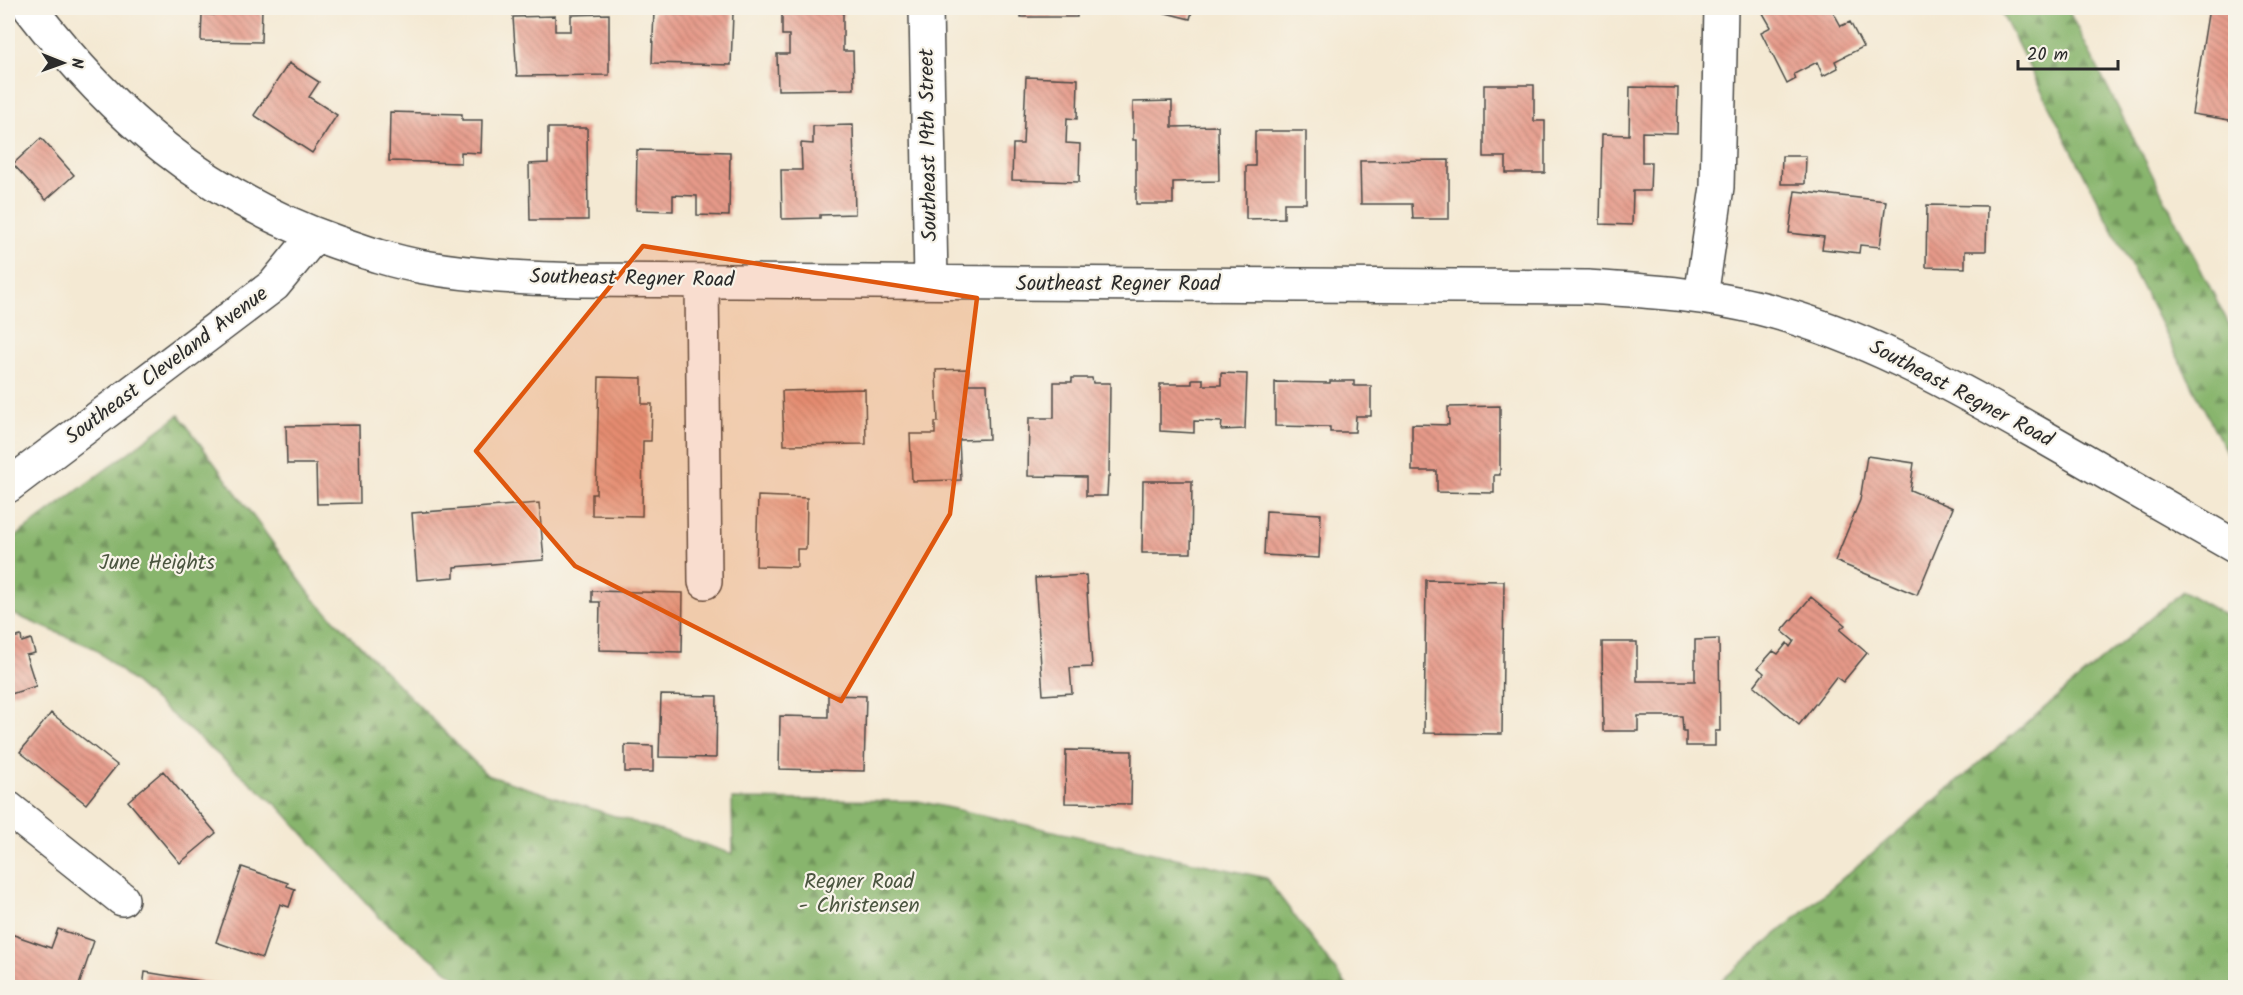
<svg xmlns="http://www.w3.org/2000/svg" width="2243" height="995" viewBox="0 0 2243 995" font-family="Kalam,sans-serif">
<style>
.forest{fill:url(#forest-firs);stroke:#5a704c;stroke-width:1.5}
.building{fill:url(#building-back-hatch)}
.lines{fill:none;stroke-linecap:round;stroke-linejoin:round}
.minor-casing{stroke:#494844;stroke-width:36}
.minor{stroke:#fff;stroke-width:33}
.marked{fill:#df570e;fill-opacity:0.2;stroke:#df570e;stroke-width:4.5;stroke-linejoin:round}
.labels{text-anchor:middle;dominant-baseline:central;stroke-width:4.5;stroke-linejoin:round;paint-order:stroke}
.street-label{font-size:21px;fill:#2b2b2b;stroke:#f7f3e8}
.park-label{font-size:21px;fill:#4b5540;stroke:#f7f3e8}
</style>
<defs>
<pattern id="forest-firs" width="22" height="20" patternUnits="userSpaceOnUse" patternTransform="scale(1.5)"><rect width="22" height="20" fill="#88b56d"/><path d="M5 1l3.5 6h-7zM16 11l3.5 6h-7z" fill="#6f935a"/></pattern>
<pattern id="building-back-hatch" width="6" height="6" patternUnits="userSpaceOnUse" patternTransform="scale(1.5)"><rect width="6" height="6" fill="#e69a89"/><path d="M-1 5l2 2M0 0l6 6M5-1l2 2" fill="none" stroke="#bb7e70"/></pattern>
</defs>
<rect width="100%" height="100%" fill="#f7f3e8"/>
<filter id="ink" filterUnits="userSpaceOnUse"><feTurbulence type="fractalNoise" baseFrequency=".0167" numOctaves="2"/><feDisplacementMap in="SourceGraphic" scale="12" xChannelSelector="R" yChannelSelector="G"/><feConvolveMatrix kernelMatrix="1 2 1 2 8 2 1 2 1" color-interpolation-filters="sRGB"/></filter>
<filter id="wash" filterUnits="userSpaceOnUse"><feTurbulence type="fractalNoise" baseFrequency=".008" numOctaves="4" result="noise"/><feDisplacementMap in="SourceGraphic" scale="24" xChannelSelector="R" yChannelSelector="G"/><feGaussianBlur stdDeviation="1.35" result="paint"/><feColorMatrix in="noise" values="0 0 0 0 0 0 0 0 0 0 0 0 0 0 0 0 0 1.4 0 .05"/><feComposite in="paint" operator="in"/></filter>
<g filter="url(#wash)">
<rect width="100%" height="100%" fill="#f4e9d3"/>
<!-- forest -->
<path class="forest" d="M1999,8H2067L2235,336V469Z
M179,415L313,598L487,775L733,854L732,799L918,801L1266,878L1348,987H468L380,918L280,808L94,648L8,612V542Z
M2183,591L2235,621V987H1718L1722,980Z"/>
<g id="blocks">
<!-- building -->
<path class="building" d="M215,8H262L261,42L201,41L202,14L214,15Z
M782,8H843V51H853L854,89L778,90L777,54H789V35H782Z
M1021,8H1077V17H1021Z
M1146,8H1193L1190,19Z
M1760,8H1831L1841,26L1850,22L1863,47L1835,61L1838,68L1823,76L1817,62L1794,74L1796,79L1787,84L1761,32L1771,27Z
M2209,8L2236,12V121L2192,114Z
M654,11L733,13L731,65L652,63Z
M609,14V75L517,76L513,17L555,16V31H571V15Z
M289,63L319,82L309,97L337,115L312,153L254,115Z
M1026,77L1078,79L1077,119L1067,118L1066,143L1080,144L1079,182L1012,180L1013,144H1023Z
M1484,85H1534V121H1545V173H1506V157H1484Z
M1630,87L1678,88L1677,133L1642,132V162H1651L1650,191H1633L1632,225L1600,224L1602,134L1629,135Z
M1172,101V127L1218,126L1219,181L1173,182V204H1136V140H1133V102Z
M390,112L462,114V120H482L481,153L461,152V163L389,161Z
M853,125L855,214L820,215V218L782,219L781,170H802L801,143L813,144V126Z
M548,128H587L588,220H530L529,164L548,163Z
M1255,131H1306V203H1284V218L1246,219V166H1255Z
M41,138L74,175L46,200L13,164Z
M637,150L730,152L729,216L697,215V196L673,195V211L636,210Z
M1782,156H1806L1805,184H1781Z
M1449,160V219H1413L1412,204H1361L1360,161Z
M1795,191L1886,201L1880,247L1860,245L1859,253L1822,249L1824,237L1789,233Z
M1927,205L1987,206L1986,251H1965V268L1926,267Z
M968,369V384H987L989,439L959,440L961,480L912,481L910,434H935V422H938L936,370Z
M1221,373L1247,374L1245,429L1221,430L1222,422L1194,421V433L1160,431V384H1192V379H1203V385H1221Z
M599,377L642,378V404H652L651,441H643L642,516L592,515V494H596Z
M1072,378H1092L1093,383H1110L1109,477H1108L1107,496H1086V477L1028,476L1029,418H1054V382H1072Z
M1330,381H1354V386H1371V416H1356L1355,432H1330V427L1275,426V382L1330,383Z
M865,389L866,444L784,445L782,391Z
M1500,406V475H1494V493L1437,492V471H1412V424L1449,425L1448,407Z
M359,425L360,503L317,504L316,464H287L286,426Z
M1867,456L1914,463L1910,490L1953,508L1917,595L1835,561L1860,500Z
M1143,481H1192L1191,553H1142Z
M758,496L807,498L806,549H797V567L756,566Z
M539,503L544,560L454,567V577L417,580L412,513Z
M1266,511L1321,514L1319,558L1264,555Z
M1086,575L1092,667L1070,668L1072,693L1043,695L1035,578Z
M1426,580L1504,581L1502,734L1424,733Z
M592,591L683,593L682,652L599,650L600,602H592Z
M1811,597L1845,625L1840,630L1867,653L1843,682L1836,677L1799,725L1754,686L1764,673L1758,668L1773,651L1778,654L1787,643L1790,647L1794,641L1782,631Z
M21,636L22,642L31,639L35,653L26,655L36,686L8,695V639Z
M1719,639L1720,731H1715V746H1686V731H1683L1682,716H1638V731H1603L1602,642H1637V681H1695V640Z
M661,695L717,696L716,758L659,757Z
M828,695L866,696L864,771L779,769L780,716L828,717Z
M51,713L117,765L86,804L20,752Z
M625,745L653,746V772H625Z
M1066,750L1132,751L1131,804L1065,803Z
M163,771L216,833L180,863L128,801Z
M242,867L288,883L287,886L295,889L289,907L280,904L262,958L216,942Z
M58,929L94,941L78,988H21L8,983V945L11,934L51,948Z
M145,972L225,985L224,988H143Z"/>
</g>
</g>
<g filter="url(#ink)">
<use href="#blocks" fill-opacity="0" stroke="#494844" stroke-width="1.5"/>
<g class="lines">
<defs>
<path id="minor" d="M30,8C114,117 205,196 336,242C365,252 394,262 424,267C475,276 526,278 578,280L1588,287C1645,291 1703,294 1759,308C1858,332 1947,382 2035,432C2102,470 2169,508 2236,547
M926,8L931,282
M702,281L705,582
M1701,297L1717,187L1721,8
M8,486L274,285L315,235
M8,808L122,899"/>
</defs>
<!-- minor casing -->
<use href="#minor" class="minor-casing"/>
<!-- minor -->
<use href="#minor" class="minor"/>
</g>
</g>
<!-- marked area -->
<path class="marked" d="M643,246L977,298L950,514L841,701L575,566L476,451Z"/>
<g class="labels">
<!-- street labels -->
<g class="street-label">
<text transform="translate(929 145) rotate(-91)">Southeast 19th Street</text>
<text transform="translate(632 279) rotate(1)">Southeast Regner Road</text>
<text x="1118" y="284">Southeast Regner Road</text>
<text transform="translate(167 366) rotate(-37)">Southeast Cleveland Avenue</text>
<text transform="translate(1961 394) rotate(28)">Southeast Regner Road</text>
</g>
<!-- park labels -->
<g class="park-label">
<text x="157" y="563">June Heights</text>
<text x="859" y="882">Regner Road<tspan x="859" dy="24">- Christensen</tspan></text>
</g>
</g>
<!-- margin -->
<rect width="2243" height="995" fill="none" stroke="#f7f3e8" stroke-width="30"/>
<!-- north arrow -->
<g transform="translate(63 63) rotate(91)" stroke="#f7f3e8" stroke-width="4.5" paint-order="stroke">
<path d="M0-4.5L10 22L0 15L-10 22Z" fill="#2b2b2b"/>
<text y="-9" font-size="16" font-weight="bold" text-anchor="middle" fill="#2b2b2b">N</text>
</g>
<!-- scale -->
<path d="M2018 60v9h100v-9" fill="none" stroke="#2b2b2b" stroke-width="3"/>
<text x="2027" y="60" font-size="18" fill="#2b2b2b" stroke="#f7f3e8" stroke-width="4.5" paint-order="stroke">20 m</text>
</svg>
